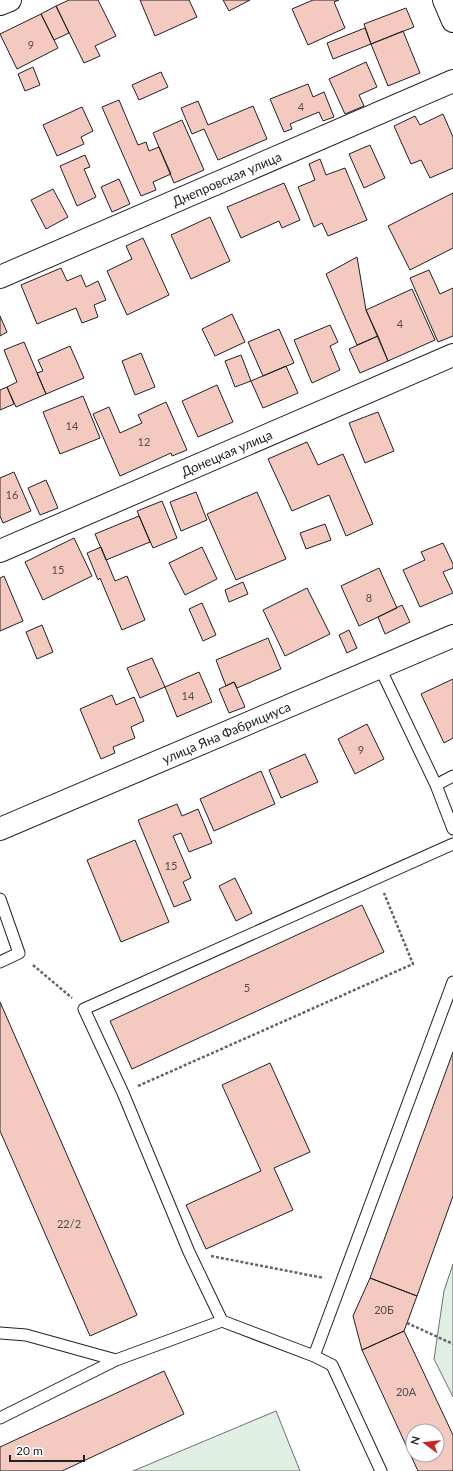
<svg xmlns="http://www.w3.org/2000/svg" width="453" height="1471" viewBox="0 0 453 1471" font-family="Lato,sans-serif">
<style>
.green{fill:#e0efe3;stroke:#6f6f6f}
.building{fill:#f3c9c0;stroke:#222;fill-rule:evenodd}
.lines{fill:none;stroke-linecap:round;stroke-linejoin:round}
.lane-casing{stroke:#222;stroke-width:13}
.street-casing{stroke:#222;stroke-width:24}
.path{stroke:#646464;stroke-width:2.5;stroke-dasharray:3 2;stroke-linecap:butt}
.lane{stroke:#fff;stroke-width:11}
.street{stroke:#fff;stroke-width:22}
.labels{text-anchor:middle;dominant-baseline:central;stroke-width:3;stroke-linejoin:round;paint-order:stroke}
.number-label{font-size:11px;fill:#564c4a}
.street-label{font-size:13px;fill:#222;stroke:#fff}
</style>
<rect width="100%" height="100%" fill="#fff"/>
<!-- green -->
<path class="green" d="M453,1264V1397L434,1359L444,1291Z
M276,1411L300,1471H133Z"/>
<!-- building -->
<path class="building" d="M69,0H98L116,36L95,46L100,56L84,63L56,6Z
M140,0H189L197,17L155,36Z
M223,0H250L229,11Z
M313,0H339L334,2L345,28L308,45L292,9Z
M56,6L69,33L54,40L41,14Z
M406,8L414,27L371,44L364,24Z
M41,14L58,48L17,69L0,34Z
M365,28L371,44L333,59L327,43Z
M403,31L420,73L388,86L371,44Z
M366,62L377,87L359,95L364,106L345,114L329,79Z
M33,67L40,85L25,91L18,74Z
M161,72L168,87L139,100L132,85Z
M308,84L313,97L324,92L334,117L323,121L319,112L290,124L292,129L284,132L270,99Z
M119,100L138,145L146,142L149,151L159,147L171,174L153,182L156,190L141,196L102,107Z
M198,101L208,125L253,106L267,139L218,160L204,129L192,134L181,108Z
M82,107L93,131L81,137L84,144L57,156L43,125Z
M443,114L453,137V168L430,178L421,160L411,164L394,126L415,116L420,125Z
M182,120L204,170L174,183L153,133Z
M370,145L385,178L364,188L349,154Z
M85,155L90,167L84,169L96,197L77,206L60,166Z
M320,159L326,175L345,168L367,220L328,236L322,223L314,227L298,187L315,180L309,164Z
M119,179L130,204L112,212L101,187Z
M284,183L300,220L282,228L279,221L241,238L227,207Z
M53,189L68,217L46,229L31,200Z
M453,193V248L410,270L388,226Z
M210,217L230,261L191,279L171,235Z
M143,238L169,295L127,315L107,271L132,259L126,246Z
M357,257L366,310L378,336L357,345L326,274Z
M61,268L67,281L81,275L86,287L98,281L106,300L94,305L98,317L82,323L76,308L37,324L21,285Z
M429,270L440,294L453,288V336L438,342L410,278Z
M412,289L435,340L388,361L366,310Z
M232,314L245,342L215,356L202,329Z
M0,316L7,332L0,336Z
M330,325L338,342L330,346L340,370L312,383L294,340Z
M279,329L294,363L263,376L248,342Z
M378,336L388,361L360,373L349,349Z
M24,342L46,394L16,407L7,387L17,382L4,350Z
M70,346L84,378L46,394L37,373L43,371L38,360Z
M141,353L155,387L135,395L122,361Z
M241,355L251,381L235,387L225,361Z
M286,366L298,393L263,408L251,381Z
M217,385L233,422L198,437L182,401Z
M7,387L14,404L0,410V390Z
M83,396L100,438L60,454L43,412Z
M166,402L187,450L172,456L171,453L120,476L93,414L109,407L120,433L142,423L138,415Z
M378,412L394,451L365,463L349,423Z
M307,442L318,465L343,454L373,524L346,536L329,495L292,511L268,459Z
M14,472L31,511L3,523L0,516V478Z
M46,480L58,508L40,515L28,488Z
M196,492L207,520L181,531L170,502Z
M257,492L286,559L236,580L207,514Z
M162,501L177,538L153,548L137,511Z
M139,516L150,542L106,560L95,534Z
M325,524L331,540L306,549L300,533Z
M74,538L92,576L43,600L25,562Z
M443,543L453,564V568L443,572L453,593L420,607L403,570L425,560L421,552Z
M101,547L115,581L127,576L145,620L122,630L100,578L98,580L87,553Z
M202,547L217,579L185,595L169,563Z
M379,568L397,608L359,626L341,586Z
M4,576L23,621L0,631V578Z
M243,582L248,594L229,602L225,590Z
M307,588L330,634L285,656L263,610Z
M202,603L216,635L203,641L189,609Z
M402,605L410,622L385,634L378,617Z
M42,625L53,652L37,659L26,632Z
M349,630L357,648L347,653L339,635Z
M268,638L281,669L237,688L234,682L226,686L216,660Z
M152,658L165,687L140,698L127,668Z
M199,672L212,702L177,717L165,687Z
M453,679V738L444,743L421,694Z
M234,682L245,707L229,713L219,689Z
M112,695L116,705L134,697L144,721L131,727L135,738L113,747L115,753L101,759L80,709Z
M367,724L384,759L355,774L338,739Z
M305,754L318,782L281,798L269,770Z
M261,771L275,804L214,831L200,799Z
M177,804L182,816L198,809L212,843L189,852L181,833L173,836L191,878L183,882L191,900L174,907L138,820Z
M135,840L169,922L121,942L87,860Z
M235,878L252,913L236,921L219,886Z
M362,905L384,952L132,1069L110,1021Z
M0,1002L137,1315L90,1336L0,1131Z
M453,1052V1196L417,1296L370,1278Z
M270,1063L310,1152L274,1168L293,1210L206,1249L186,1205L261,1171L222,1085Z
M370,1278L417,1296L404,1331L362,1350L353,1316Z
M404,1331L453,1435V1471H418L362,1350ZM413,1431H437V1455H413Z
M164,1371L184,1414L62,1471H0V1447Z"/>
<g class="lines">
<defs>
<path id="lane" d="M380,668L436,785L453,829
M436,785L453,776
M0,899L19,953L0,962
M0,1333L26,1335L116,1360
M314,1356L453,982
M0,1418L116,1360L222,1321
M381,1471L332,1365L314,1356L222,1321L189,1252L123,1093L84,1009L453,844"/>
<g id="street">
<path d="M444,0L453,21"/>
<path d="M0,4L10,0"/>
<path id="s1" d="M0,277L453,81"/>
<path id="s2" d="M0,551L453,355"/>
<path id="s3" d="M0,829L453,636"/>
</g>
</defs>
<!-- lane casing -->
<use href="#lane" class="lane-casing"/>
<!-- street casing -->
<use href="#street" class="street-casing"/>
<!-- path -->
<path class="path" d="M33,965L72,998
M138,1086L413,964L384,893
M211,1256L324,1278
M407,1323L453,1344"/>
<!-- lane -->
<use href="#lane" class="lane"/>
<!-- street -->
<use href="#street" class="street"/>
</g>
<g class="labels">
<!-- number labels -->
<g class="number-label">
<text x="31" y="44">9</text>
<text x="301" y="106">4</text>
<text x="400" y="323">4</text>
<text x="72" y="425">14</text>
<text x="144" y="441">12</text>
<text x="12" y="494">16</text>
<text x="58" y="569">15</text>
<text x="369" y="597">8</text>
<text x="188" y="695">14</text>
<text x="361" y="749">9</text>
<text x="171" y="865">15</text>
<text x="247" y="987">5</text>
<text x="69" y="1223">22/2</text>
<text x="384" y="1309">20Б</text>
<text x="406" y="1391">20А</text>
</g>
<!-- street labels -->
<g class="street-label">
<text stroke="none"><textPath href="#s1" startOffset="247">Днепровская улица</textPath></text>
<text stroke="none"><textPath href="#s2" startOffset="247">Донецкая улица</textPath></text>
<text stroke="none"><textPath href="#s3" startOffset="246">улица Яна Фабрициуса</textPath></text>
</g>
</g>
<!-- north arrow -->
<g transform="translate(425 1443) rotate(285)"><circle r="19" fill="#ffffff" stroke="#a7a7a7"/>
<path d="M0-3L7 15L0 10L-7 15Z" fill="#c62828"/>
<text y="-6" font-size="11" font-weight="bold" text-anchor="middle" fill="#222222">N</text>
</g>
<!-- scale -->
<path d="M10 1455v6h74v-6" fill="none" stroke="#222222" stroke-width="2"/>
<text x="16" y="1455" font-size="12" fill="#222222" stroke="#ffffff" stroke-width="3" paint-order="stroke">20 m</text>
</svg>
